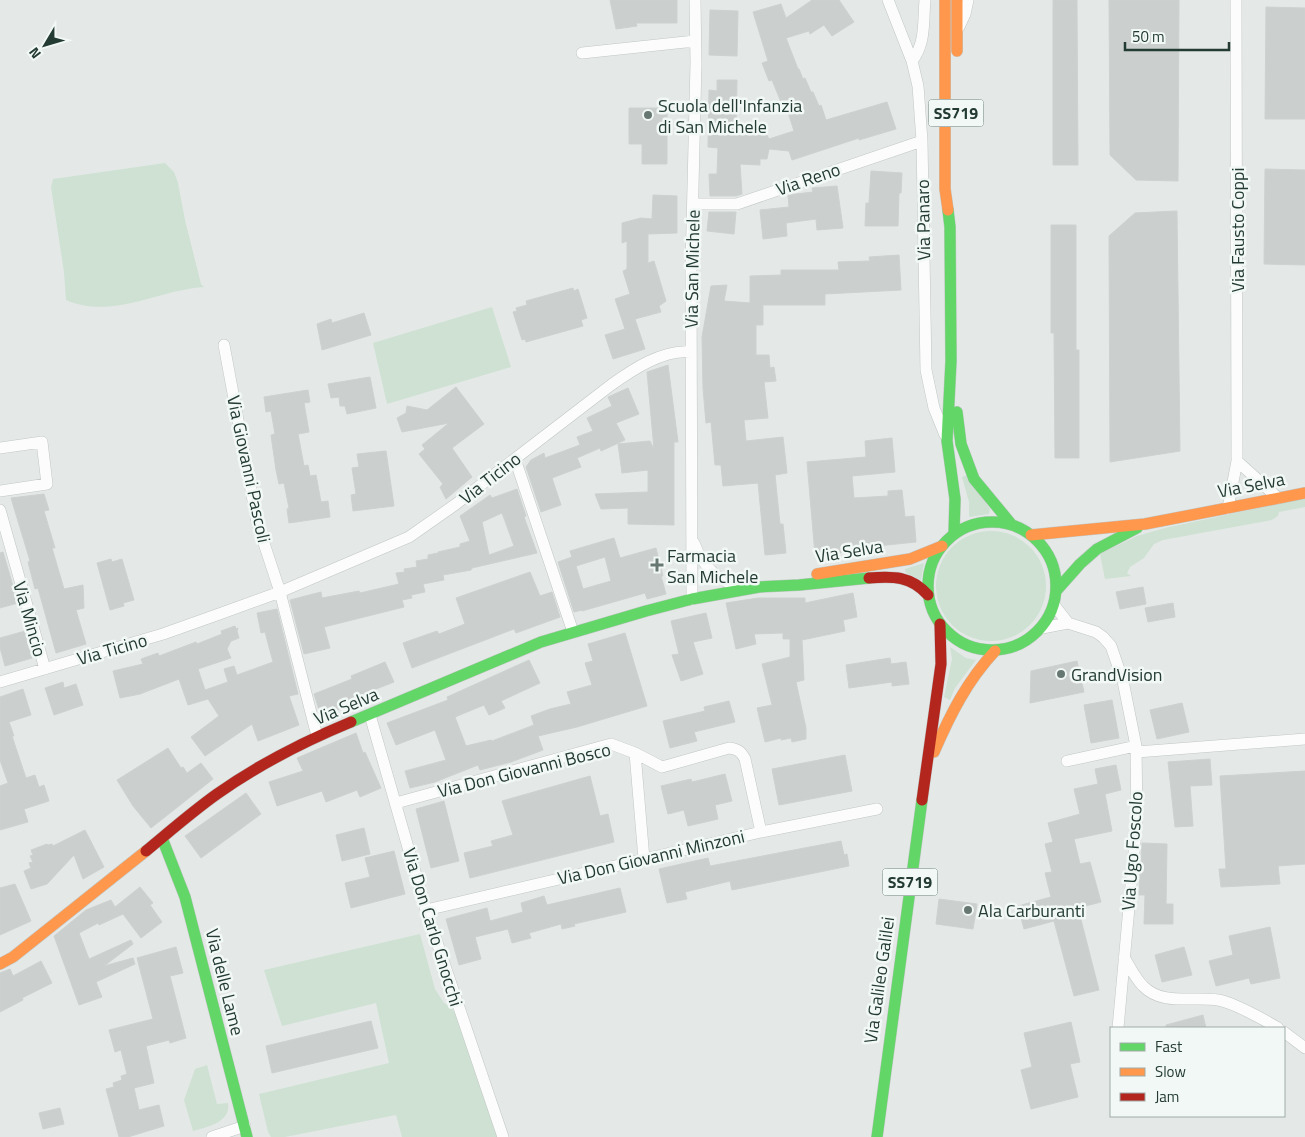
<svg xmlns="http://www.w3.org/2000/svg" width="1305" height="1137" viewBox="0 0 1305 1137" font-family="'Titillium Web',sans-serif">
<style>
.green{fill:#cee1d3}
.building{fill:#cbd0ce;stroke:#cdd2d0;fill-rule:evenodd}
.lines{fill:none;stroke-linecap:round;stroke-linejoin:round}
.street-casing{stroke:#c1c6c4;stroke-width:12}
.fast-casing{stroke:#c0c6c4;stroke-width:12}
.slow-casing{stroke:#c0c6c4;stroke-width:12}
.jam-casing{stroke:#c0c6c4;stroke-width:12}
.street{stroke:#fbfcfb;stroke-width:11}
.fast{stroke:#63d668;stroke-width:11}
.slow{stroke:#ff974d;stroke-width:11}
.jam{stroke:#b3261e;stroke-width:11}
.poi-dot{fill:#677872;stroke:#f2f8f5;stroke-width:2}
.labels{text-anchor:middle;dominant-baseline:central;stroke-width:5;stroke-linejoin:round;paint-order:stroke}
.shield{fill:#f2f8f5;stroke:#61746d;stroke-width:1}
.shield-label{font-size:16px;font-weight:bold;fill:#233b33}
.poi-label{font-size:18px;fill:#233b33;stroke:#f2f8f5;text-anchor:start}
.street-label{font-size:18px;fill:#233b33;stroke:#f2f8f5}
</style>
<rect width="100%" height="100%" fill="#e4e9e7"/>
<!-- green -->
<path class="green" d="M165,163L174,172L178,183L185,220L201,284L204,287C158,290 112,320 66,300L64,272L51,187L53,179Z
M492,307L511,367L387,404L373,343Z
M967,475L990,509L989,514L969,517V502L962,477Z
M1305,498V507L1279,512L1278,516L1272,520L1163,540L1154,544L1144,558L1130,567L1127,573L1131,576L1105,579L1100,554L1137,536L1165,528Z
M936 586a55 55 0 1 1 110 0a55 55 0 1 1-110 0Z
M924,563L921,580L906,573L905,569Z
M950,647L966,658L976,660L955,688L950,700L944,697L952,659Z
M420,934L435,989L444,1003L451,1007L457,1016L500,1137H402L396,1115L285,1137H271L268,1132L259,1094L389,1063L376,1003L282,1026L264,970Z
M207,1065L217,1104L228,1103C231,1123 207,1127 193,1131L184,1100L195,1069Z"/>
<!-- building -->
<path class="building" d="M610,0H677V23H636L637,26L616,29Z
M812,0H839L854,22L832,36L824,25L810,34L809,31L786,38L798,69H799L803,79L805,78L811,92H813L819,106L821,105L826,120L887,102L896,129L859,140V138L792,160L789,151L769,149L767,159H760V165L740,164L742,194L736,196H710L709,174H717L718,148L708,147L709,90L717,91V80H737L736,133H766L769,139L794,131L786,106L783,107L772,80L769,81L762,63L768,61L753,12L781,4L786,18Z
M1053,0H1077L1078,165H1053Z
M1109,0H1179L1178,181L1136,180L1110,155Z
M1266,7L1305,8V119H1265Z
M710,10L738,11L737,56L709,55Z
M629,108H667V164H642V144H629Z
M1265,169L1305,170V265L1264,264Z
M871,171L902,173L901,193H899L898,226H865L866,203H869Z
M837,186L843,228L817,230L816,219L786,223L787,236L763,239L760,210L789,207L788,195L813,192L812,188Z
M653,195L677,196V233L648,234V263L654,261L666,301L659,306L661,312L635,319L645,349L613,359L605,335L625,329L615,299L630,294L623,271L627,269V241L622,243V223L641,218L652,219Z
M1177,211L1180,451L1110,462L1109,236L1135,213Z
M709,212H736L734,234L707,231Z
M1051,225H1076V350H1079V458H1055L1054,333H1051Z
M899,255L901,290L825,294V305H763V325H756V355H769L770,368L774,367L776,381L764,382L768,418L744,420L746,441L783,437L787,473L775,475L780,524H783L786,553L765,555L758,483L723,486L721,465H715L711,422L706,423L703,388L702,337L711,286L727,285L724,301L750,303V276L781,275V270H839L838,262L870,261L869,257Z
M573,288L574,291L578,289L587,318L581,320L583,326L526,342L525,339L522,340L513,312L517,311L516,308L527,305L526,301Z
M364,313L371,335L322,350L317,324L331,319L332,323Z
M668,365L678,442H674V525L628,524V508L601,509L595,494L648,492V470L622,473L618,444L650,441L654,449L647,372Z
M370,377L376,408L347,414L345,406H340L339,397L331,398L328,384Z
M456,387L484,424L452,448L472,477L446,499L440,487L443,484L419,454L425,449L422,445L449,423L402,432L397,418L406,413L407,406L427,410Z
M628,388L639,414L616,423L625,440L601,451L600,448L577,458L581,467L552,478L561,505L541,512L526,467L531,460L544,453L545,458L580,445L577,437L593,431L587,418L612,406L608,397Z
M308,390L310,402L304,403L309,432L298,434L304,466L308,465L310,476L316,475L321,502L328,501L330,517L289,523L287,509L289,508L284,483L279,484L276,470L271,435L275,434L271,411L266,412L264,397Z
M892,438L895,472L852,476L854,498L888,496V491L902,490L905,517L914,516L916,542L857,548L858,551L815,555L807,462L866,457L865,441Z
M386,451L394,506L353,511L351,495L356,494L352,468L359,467L357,454Z
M517,489L526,516L524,517L537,553L472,568L471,570L443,575L444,580L423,584L425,592L411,595L412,598L402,600L404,607L324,627L330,648L304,654L290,600L321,592L322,598L359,591L360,593L399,584L396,573L405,572L404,569L417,567L416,561L428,559V555L438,553V552L460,547V544L470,541L460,516L490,495L492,498ZM502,513L514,546L489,555L482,522Z
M44,494L49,510L44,511L55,548H52L64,589L83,585L84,608L76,610L86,644L56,653L38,588L35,589L28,562L30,561L11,498Z
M614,538L620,558L656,548L663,576H661L666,594L647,599L645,593L582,611V610L574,612L558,562L572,557L570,551ZM605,557L611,581L583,589L576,566Z
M3,552L18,603L0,608V553Z
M111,559L112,562L122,559L134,600L123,603L124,606L110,610L97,563Z
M530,572L540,596L552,592L560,617L516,633L514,629L412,668L403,643L437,631L439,634L465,624L456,598Z
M1143,587L1146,604L1120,609L1116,592Z
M853,593L857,617L843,620L845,631L802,640L804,680L796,682L806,728V739L792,742L791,738L781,740V738L765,742L757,708L772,705L762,664L790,657V639H783V633L754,634L756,644L736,649L726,603L758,598H805V603Z
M1173,603L1175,617L1148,622L1145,608Z
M277,609L298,694L289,696L299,725L258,741L252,724L205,756L191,737L219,716L208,699L188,705L179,679L140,694L120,698L113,671L143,664L141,659L158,653L159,656L196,642L197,644L222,634L221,631L235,626L236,629L238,628L237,631L239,638L231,641L227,649L231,658L198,669L205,690L228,682L224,669L234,666L237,675L273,662L265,632L261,633L257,613Z
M706,613L712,638L693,642L703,674L681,681L672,655L679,654L671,621Z
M25,631L32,658L5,666L0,648V638Z
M625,633L647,706L577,727L538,736L543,750L511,762L480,770L478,765L435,782L410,788L405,771L446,760L435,730L396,745L387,723L448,700L447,697L529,660L540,683L501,701L505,708L489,715L484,705L455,717L466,746L491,740L492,741L534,725L531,716L550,709L571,704L567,692L592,685L585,663L593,661L588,644Z
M890,658L891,664L906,662L909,684L892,686V682L849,688L846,665Z
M1077,661L1084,692L1030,703L1031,671Z
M385,662L394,682L343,702L345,707L321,716L314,694L352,679L351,676Z
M63,682L64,688L76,684L83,705L54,715L45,688Z
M23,689L31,715L9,722L14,736H12L26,778L35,775L39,787L44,785L49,801L24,809L28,822L0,830V786L8,783L0,760V697Z
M1112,700L1119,738L1091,743L1084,705Z
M729,701L735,722L694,732L697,741L670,748L663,721L705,711L704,707Z
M1182,703L1189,732L1157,739L1150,710Z
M356,733L363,753L365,752L381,788L360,797L357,790L326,802L322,791L277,806L269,782L303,771L297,758Z
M168,748L181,768L183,767L187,773L201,763L213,779L151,828L133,806L117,780Z
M845,755L852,791L779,805L772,769Z
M1210,759L1212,785L1190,786L1193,826L1175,827L1168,762Z
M1116,765L1121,790L1105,794L1112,831L1074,839L1080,864L1090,862L1101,902L1078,908L1099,990L1074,996L1054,921L1024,929L1018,906L1051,897L1045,873L1052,872L1045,844L1053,842L1048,823L1080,814L1074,789L1098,784L1095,769Z
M1305,771V864L1278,866L1280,884L1221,887L1219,869H1226L1220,776Z
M725,774L732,801L715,805L718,819L688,826L684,810L668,814L661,786L691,779L692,782Z
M590,776L600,816L608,814L614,842L470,878L464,853L493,846L491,841L513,835L502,801Z
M246,793L261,814L201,858L185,836Z
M444,801L459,861L431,868L416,809Z
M364,828L370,854L342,861L336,835Z
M85,830L104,867L83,879L74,855L47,884L31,889L24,871L31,868L29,863L33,862L30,856L33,855L31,850L47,844L48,845L52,844L53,846Z
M841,841L844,855L847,854L849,866L732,890L730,881L685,892L687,899L667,903L659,869L708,858L710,866Z
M1142,843L1167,844L1166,904H1173V924H1144L1145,895H1139Z
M394,851L405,894L351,908L345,883L370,877L365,858Z
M15,884L31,921L0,935V888Z
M140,887L153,903L150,905L162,922L141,938L123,914L99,925L98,923L79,933L89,959L131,940L133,944L104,966L133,958L135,964L96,982L102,997L79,1005L54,936L86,910L111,900L115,907Z
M620,888L626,912L574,924L575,926L562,929L561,924L529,933L531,938L512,943L508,929L475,937L481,959L459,965L446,919L487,908L490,921L523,912L521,903L544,896L547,905Z
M939,899L977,904L973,929L936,924Z
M1270,927L1280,978L1251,984L1249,978L1216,986L1209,961L1233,955L1229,936Z
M176,947L183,973L170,976L186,1038L170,1043L169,1040L146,1046L154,1083L134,1088L139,1110L159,1105L164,1126L128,1137H119L106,1089L114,1087L113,1083L122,1080L121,1076L127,1074L121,1050L115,1052L109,1030L153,1019L137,958Z
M1184,947L1192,975L1162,982L1155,955Z
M41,961L52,983L22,998L23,1000L0,1012V973L10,969L13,976Z
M1203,1015L1206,1028H1166V1025Z
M371,1021L378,1048L272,1073L266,1046Z
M1071,1022L1080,1062L1070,1064L1078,1097L1031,1109L1021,1070L1032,1067L1024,1033Z
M60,1108L64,1124L43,1129L39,1113Z"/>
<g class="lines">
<defs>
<path id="street" d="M888,0L912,61L918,86L922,141L926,370L934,408L945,435
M959,27L965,14L968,0
M582,53L695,41
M912,61C926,43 923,22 925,0
M693,204H737L922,141
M224,345L257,522L280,592L317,736
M0,448L42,442L47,484L0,491
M515,459L573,632
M1237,461L1278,498
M1228,508L1237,461L1236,0
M0,510L45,669
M694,543C703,567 718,582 744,588
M692,599L691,268L696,63L695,0
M1054,605L1068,623L1096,632L1103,637L1111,646L1123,681L1136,746L1137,820L1118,1028
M1042,628L1068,623
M0,682L163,634L222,613L280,592L409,537L456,504L611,385C632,370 663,349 691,352
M370,715L426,910L503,1137
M1137,752L1305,739
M635,753L644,859
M1067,761L1136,746
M396,803L611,744L635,753L662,767L729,748C737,749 741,751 745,759L761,832
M426,910L761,832L877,809
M1124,957C1130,967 1135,978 1143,986C1162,1006 1193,996 1218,1000C1232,1002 1265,1020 1278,1028
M1284,1032L1305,1048
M212,1137L245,1126"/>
<path id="fast" d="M948,210L950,227L951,361L947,441L955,499L954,534
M957,412L961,444L974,479L1012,525
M928 586a64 64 0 1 1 128 0a64 64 0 1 1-128 0Z
M1056,591L1080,564L1097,549L1137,528
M351,722L541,642L646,611L692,599L759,587L799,585L869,578
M162,838L185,897L247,1137
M877,1137L922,800"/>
<path id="slow" d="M945,0V189L948,210
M957,0V51
M1031,535L1145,524L1305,493
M817,574L910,559L942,546
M934,752C950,715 967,681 995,651
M0,964L13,957L146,851"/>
<path id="jam" d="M869,578C893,576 911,576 928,595
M922,800L941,664L940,624
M146,851C169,832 193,811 217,794C258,765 305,741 351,722"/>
</defs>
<!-- street casing -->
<use href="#street" class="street-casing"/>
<!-- fast casing -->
<use href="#fast" class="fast-casing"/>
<!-- slow casing -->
<use href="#slow" class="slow-casing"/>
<!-- jam casing -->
<use href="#jam" class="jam-casing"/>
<!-- street -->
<use href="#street" class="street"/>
<!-- fast -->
<use href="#fast" class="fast"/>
<!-- slow -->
<use href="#slow" class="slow"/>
<!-- jam -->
<use href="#jam" class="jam"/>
</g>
<!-- markers -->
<g class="poi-dot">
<circle cx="648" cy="115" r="5"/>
<path d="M654.5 557.5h5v5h5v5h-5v5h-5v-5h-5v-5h5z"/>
<circle cx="1061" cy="674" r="5"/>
<circle cx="968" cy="910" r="5"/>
</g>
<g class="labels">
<!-- shield labels -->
<g class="shield">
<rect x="928.5" y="99.5" width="55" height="27" rx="4"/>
<rect x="882.5" y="868.5" width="55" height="27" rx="4"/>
</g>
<g class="shield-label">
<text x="956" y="113">SS719</text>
<text x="910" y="882">SS719</text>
</g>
<!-- poi labels -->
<g class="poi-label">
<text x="658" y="105">Scuola dell'Infanzia<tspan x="658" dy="21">di San Michele</tspan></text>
<text x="667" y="555">Farmacia<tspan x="667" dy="21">San Michele</tspan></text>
<text x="1071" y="674">GrandVision</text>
<text x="978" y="910">Ala Carburanti</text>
</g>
<!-- street labels -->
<g class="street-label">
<text transform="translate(808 179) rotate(-19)">Via Reno</text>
<text transform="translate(923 220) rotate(-91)">Via Panaro</text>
<text transform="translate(1237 230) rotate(-90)">Via Fausto Coppi</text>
<text transform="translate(692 269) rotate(-89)">Via San Michele</text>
<text transform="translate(249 469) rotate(78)">Via Giovanni Pascoli</text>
<text transform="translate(490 478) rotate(-38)">Via Ticino</text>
<text transform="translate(1251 485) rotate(-11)">Via Selva</text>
<text transform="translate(849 551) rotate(-9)">Via Selva</text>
<text transform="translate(30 619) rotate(74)">Via Mincio</text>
<text transform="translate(112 649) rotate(-16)">Via Ticino</text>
<text transform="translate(346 706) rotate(-23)">Via Selva</text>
<text transform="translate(524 770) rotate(-14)">Via Don Giovanni Bosco</text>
<text transform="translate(1132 851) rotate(-86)">Via Ugo Foscolo</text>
<text transform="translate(651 857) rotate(-13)">Via Don Giovanni Minzoni</text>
<text transform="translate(433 927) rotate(73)">Via Don Carlo Gnocchi</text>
<text transform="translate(879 980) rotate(-82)">Via Galileo Galilei</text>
<text transform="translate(225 982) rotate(76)">Via delle Lame</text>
</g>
</g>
<!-- legend -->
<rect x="1110" y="1027" width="175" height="90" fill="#f2f8f5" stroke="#9faca7"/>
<rect x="1120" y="1043" width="25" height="8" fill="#63d668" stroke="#9faca7"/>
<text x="1155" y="1052" font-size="15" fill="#233b33">Fast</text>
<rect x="1120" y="1068" width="25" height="8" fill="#ff974d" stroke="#9faca7"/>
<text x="1155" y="1077" font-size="15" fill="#233b33">Slow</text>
<rect x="1120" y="1093" width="25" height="8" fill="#b3261e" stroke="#9faca7"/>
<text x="1155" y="1102" font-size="15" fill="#233b33">Jam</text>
<!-- north arrow -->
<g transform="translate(45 45) rotate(232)" stroke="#f2f8f5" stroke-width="4" paint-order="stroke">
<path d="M0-4L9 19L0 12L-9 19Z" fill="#233b33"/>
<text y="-8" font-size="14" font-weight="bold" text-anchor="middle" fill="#233b33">N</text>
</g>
<!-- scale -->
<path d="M1125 42v8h104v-8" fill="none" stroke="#233b33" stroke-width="2.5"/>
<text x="1132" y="42" font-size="15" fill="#233b33" stroke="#f2f8f5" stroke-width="4" paint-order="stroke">50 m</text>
</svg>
